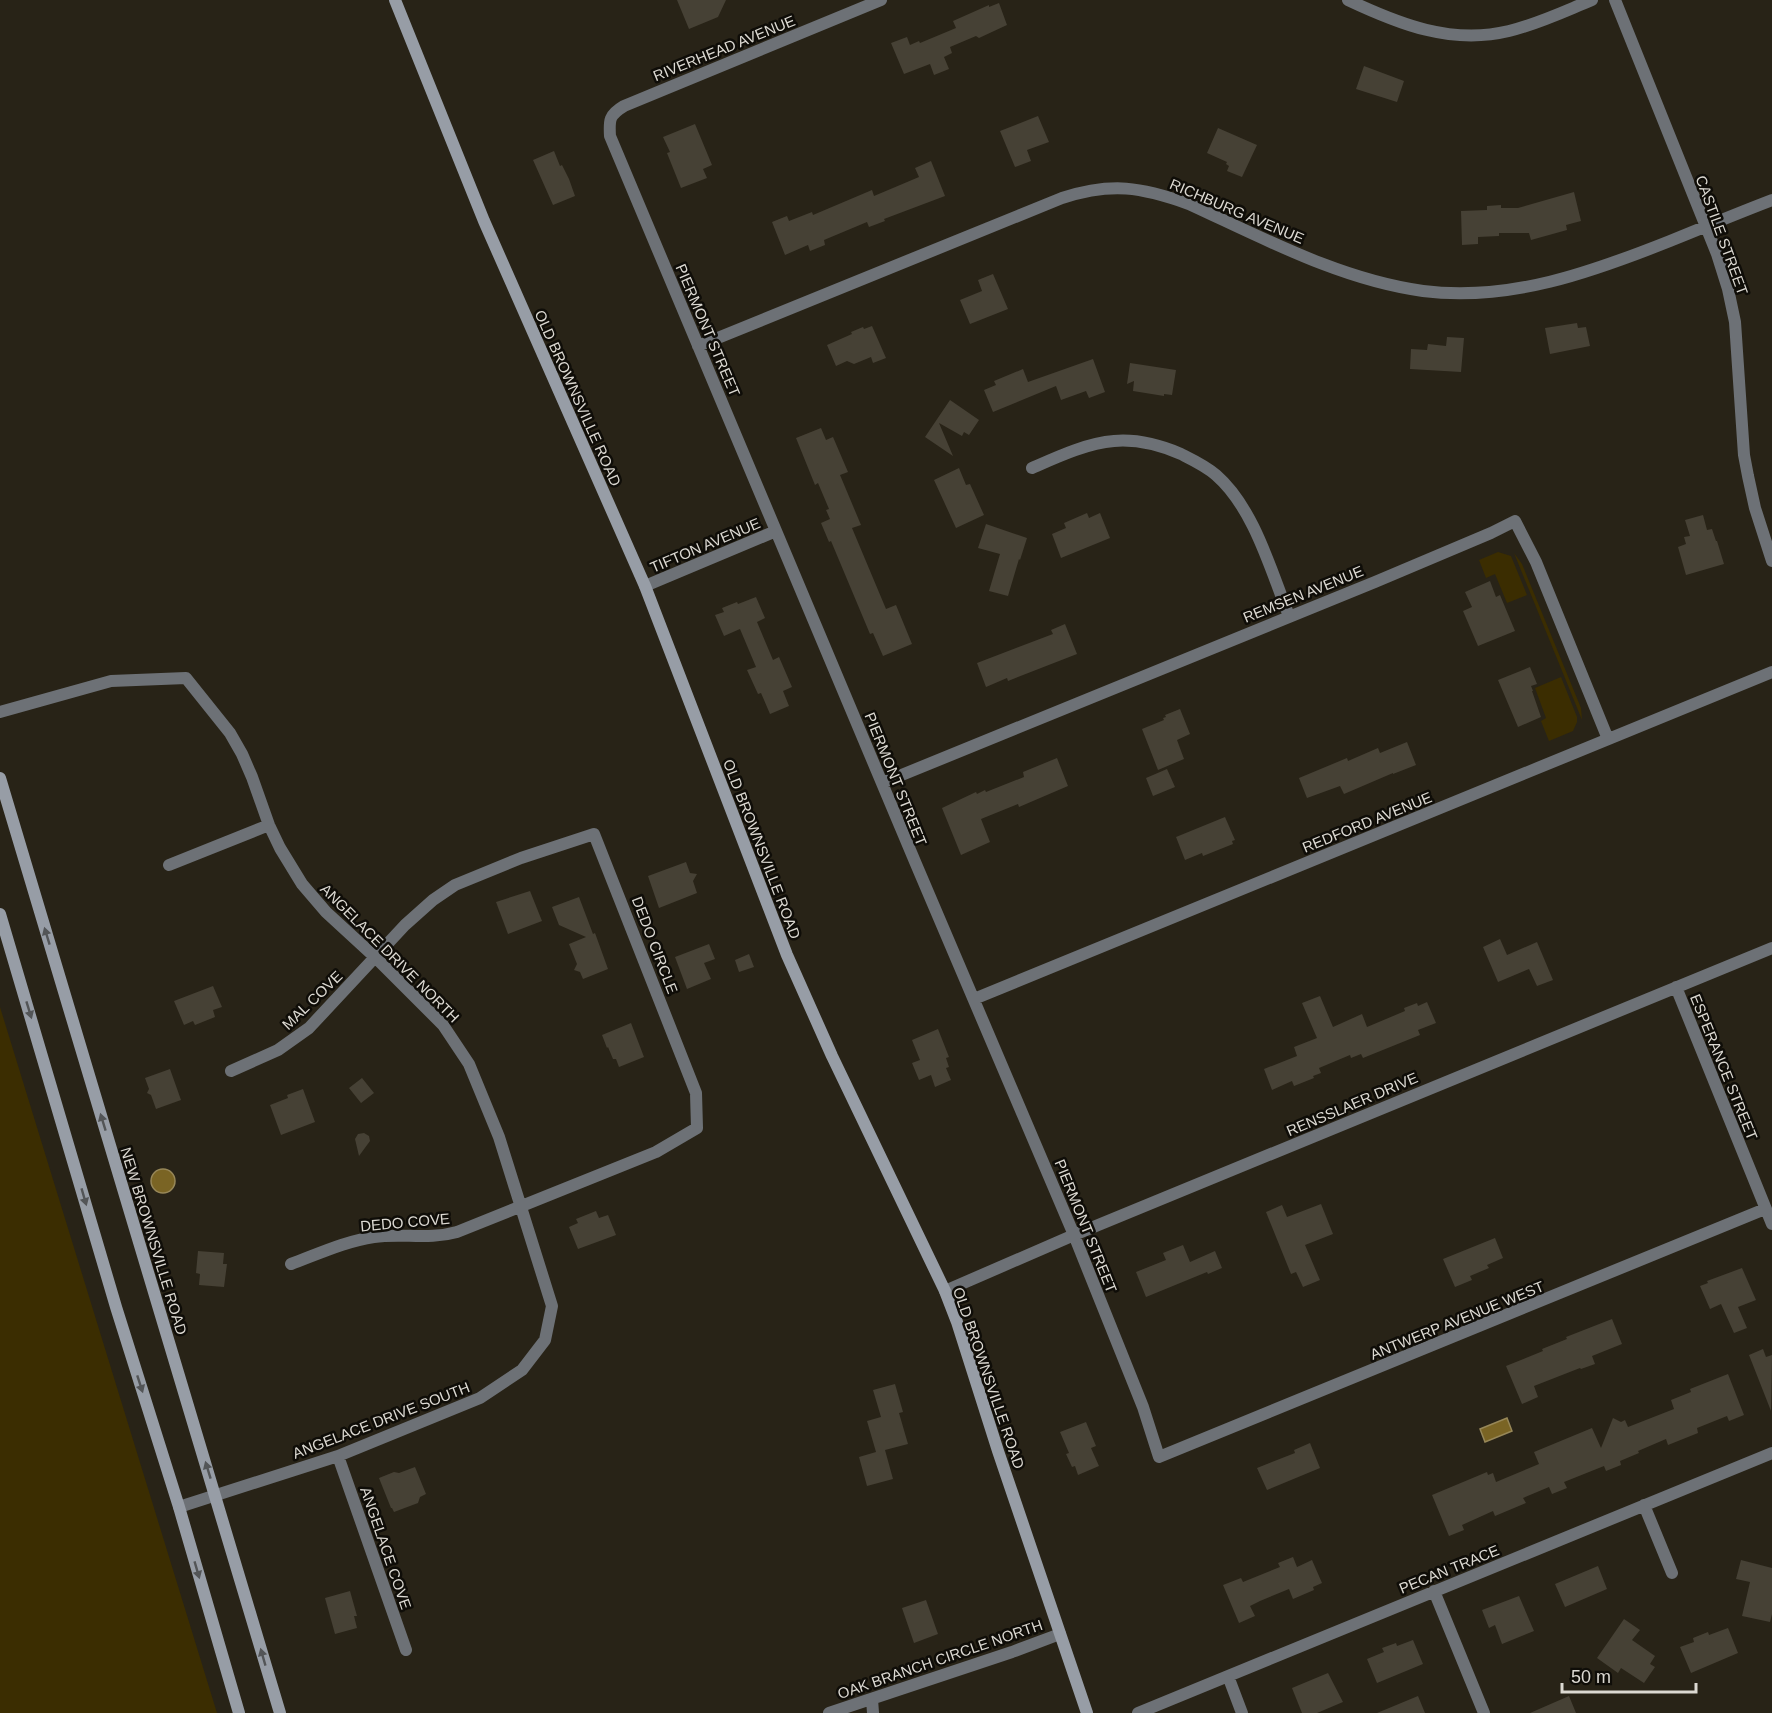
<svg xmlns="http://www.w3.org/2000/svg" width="1772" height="1713" viewBox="0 0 1772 1713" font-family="Helvetica,sans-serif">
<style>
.green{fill:#3b2d01}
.water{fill:#7a6424;stroke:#978758;stroke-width:1.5}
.building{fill:#464135}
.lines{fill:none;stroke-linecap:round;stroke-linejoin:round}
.street{stroke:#6d7176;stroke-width:12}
.secondary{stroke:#979da6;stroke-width:12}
.oneway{fill:#535557}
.labels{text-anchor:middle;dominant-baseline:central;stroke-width:5;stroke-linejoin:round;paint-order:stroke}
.street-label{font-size:15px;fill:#dcd9d2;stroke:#0f0d08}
</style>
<rect width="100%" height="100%" fill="#282317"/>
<!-- green -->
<path class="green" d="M1498,552L1511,556L1527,595L1507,603L1495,574L1486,578L1479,560Z
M1514,553L1522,564L1581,708L1582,720Z
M1561,677L1577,717V722L1573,731L1549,741L1541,721L1546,718L1535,688Z
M0,1007L217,1713H0Z"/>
<!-- water -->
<path class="water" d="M151 1181a12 12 0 1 1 24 0a12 12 0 1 1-24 0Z
M1507,1418L1512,1431L1485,1442L1480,1429Z"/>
<!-- building -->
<path class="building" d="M677,0H726L718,17L689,29Z
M999,3L1007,25L979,38L976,36L950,47L952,53L944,57L949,69L934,75L930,64L904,74L891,43L907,37L910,45L919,41L920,43L956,28L953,21L989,5V7Z
M1364,66L1404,81L1397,102L1356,89Z
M1038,116L1049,142L1027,150L1031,161L1015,167L1000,131Z
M695,124L712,165L703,169L707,178L681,188L667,153L670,152L663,137Z
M1218,128L1257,145L1242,177L1227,171L1229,166L1226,164L1227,162L1207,153Z
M554,151L560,166L562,165L569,179L575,196L553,205L533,160Z
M931,161L945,196L884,219L885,221L869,227L867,222L824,240L825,245L810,251L808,245L785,255L772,222L787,216L789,221L812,212L813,215L872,190L874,196L919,177L915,168Z
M1574,192L1581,221L1566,225L1567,230L1531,240L1529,233H1499V236L1478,237V244L1462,245L1461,211L1487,210V206L1501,205V208H1518Z
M993,274L1008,309L970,324L960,300L982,291L978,280Z
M1577,323L1578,328L1586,327L1590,346L1550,354L1545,328Z
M872,326L886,358L873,363L871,357L854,364L847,361L836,366L827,345L852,334L851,332L863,327L864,329Z
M1447,337L1464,338L1461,372L1410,369L1411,349L1427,350L1428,344L1446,346Z
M1093,359L1105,392L1089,398L1086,391L1061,400L1056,386L993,412L984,390L996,385L994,381L1023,369L1028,382Z
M1130,363L1176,370L1172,395L1164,394V396L1133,391L1134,381L1127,384Z
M950,400L979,420L969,435L964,432L962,436L939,423L953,456L925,437Z
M821,428L826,440L833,437L848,472L840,475L861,525L852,528L886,609L896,605L912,644L883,656L873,633L870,634L831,541L829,542L821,523L830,519L826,510L829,509L818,483L815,485L796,438Z
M959,468L966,485L970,484L984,515L956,528L934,480Z
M1087,513L1089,518L1100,513L1110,538L1061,558L1052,534L1066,528L1064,523Z
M1703,515L1707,530L1712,529L1716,541H1717L1724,564L1686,575L1678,547L1686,544L1684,537L1690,536L1685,520Z
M986,524L1027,538L1020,560L1019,559L1008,596L989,591L1000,554L978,548Z
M1490,581L1496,597L1500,595L1515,631L1478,646L1463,611L1472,607L1465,592Z
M756,597L765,618L757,622L773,660L779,657L792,687L783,691L789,706L770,714L761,693L758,694L747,670L756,667L740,629L724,636L715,615L724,612L722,608L737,602L738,604Z
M1065,624L1077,654L1008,681L1007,678L986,687L977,663L1053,634L1051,630Z
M1530,667L1537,684L1531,686L1533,691H1532L1541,717L1518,727L1498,680Z
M1180,709L1190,734L1177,740L1184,759L1158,770L1142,729L1164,720L1163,718L1166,717L1165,715Z
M1407,742L1416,765L1393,774V773L1344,794L1340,786L1307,798L1299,778L1347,758L1348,761L1378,748L1380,753Z
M1057,758L1068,786L1019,807L1018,804L981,819L990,842L961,855L942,808L976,792L977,794L985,790L986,792L1024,777L1023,772Z
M1167,769L1175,787L1153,796L1146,778Z
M1225,817L1235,840L1232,841L1233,844L1203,856L1202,853L1185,860L1176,837Z
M686,862L690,873L697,874L693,881L697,893L659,908L648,876Z
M530,891L542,921L508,934L496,902Z
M579,897L593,934L595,933L608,969L583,979L580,972L574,970L577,964L569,944L586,937L559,925L552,907Z
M1500,939L1507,955L1537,942L1553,980L1537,986L1529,969L1498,982L1483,947Z
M709,944L715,959L704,963L711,979L687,989L675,957Z
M749,954L754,967L739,972L735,960Z
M213,986L222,1007L213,1010L215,1017L195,1025L193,1021L184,1025L174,1001Z
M1320,996L1333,1027L1362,1014L1367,1027L1405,1011L1404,1008L1417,1003L1418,1006L1427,1002L1436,1023L1418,1030L1420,1035L1363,1058L1361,1054L1351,1058L1350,1055L1319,1068L1321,1073L1313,1076L1314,1078L1294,1086L1292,1081L1272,1090L1264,1069L1297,1056L1294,1047L1317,1038L1302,1003Z
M631,1023L644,1057L619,1067L616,1059H613L608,1047L607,1048L602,1035Z
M938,1029L949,1057L946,1058L949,1067L946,1068L951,1080L935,1087L931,1075L919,1080L912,1063L920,1060L912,1040Z
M170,1069L181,1100L156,1109L151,1095L147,1093L149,1089L145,1078Z
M362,1078L374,1093L361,1103L349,1088Z
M303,1089L315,1122L281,1135L270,1105L288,1098L287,1095Z
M364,1133L369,1136L370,1141L359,1156L355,1139L358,1134Z
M1321,1204L1333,1234L1305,1245L1320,1280L1303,1287L1296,1272L1291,1274L1266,1212L1282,1205L1287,1217Z
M596,1211L599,1218L608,1215L616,1235L578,1249L569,1227L578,1223L576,1219Z
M1495,1238L1503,1258L1487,1265L1489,1268L1470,1276L1472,1280L1455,1287L1443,1259Z
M1183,1245L1190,1262L1215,1251L1222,1268L1208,1274L1207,1272L1146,1297L1136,1272L1166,1260L1163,1253Z
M198,1251L224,1253L223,1264H227L224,1287L199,1285L200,1274L196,1273Z
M1742,1268L1756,1300L1738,1307L1747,1328L1734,1333L1721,1304L1710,1309L1700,1286L1708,1283L1707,1281Z
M1612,1319L1622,1344L1592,1356L1595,1364L1581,1369L1580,1368L1534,1386L1538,1397L1522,1404L1506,1366L1543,1351L1542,1349L1567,1339L1566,1337Z
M1763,1349L1766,1357L1772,1355L1771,1411L1749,1355Z
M1728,1374L1744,1415L1729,1421L1727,1416L1697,1428L1698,1433L1668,1445L1666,1439L1638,1451L1639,1453L1620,1461L1621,1465L1606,1471L1604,1466L1564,1482L1567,1488L1552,1494L1549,1487L1523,1498L1526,1503L1495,1516L1493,1511L1462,1525L1464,1530L1449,1536L1432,1495L1487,1472L1488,1475L1493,1473L1496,1482L1539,1464L1534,1452L1592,1428L1601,1448L1613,1418L1621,1422L1625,1420L1628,1427L1674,1409L1671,1400L1691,1392L1690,1389Z
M895,1384L903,1412L899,1413L908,1444L885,1450L893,1479L867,1486L859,1457L876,1452L867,1421L881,1417L873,1390Z
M1086,1422L1096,1446L1091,1448L1099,1466L1078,1475L1075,1466L1072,1467L1066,1454L1069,1453L1060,1432Z
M1310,1443L1320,1468L1267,1490L1257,1468L1295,1453L1294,1450Z
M415,1467L426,1494L420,1497L418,1503L394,1512L392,1508H391L379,1478L394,1472L399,1473Z
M1293,1557L1297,1567L1312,1560L1322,1583L1313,1587L1314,1590L1293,1599L1289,1589L1260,1601L1250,1606L1255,1616L1239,1623L1223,1585L1241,1578L1243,1582L1280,1567L1278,1563Z
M1741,1560L1772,1568V1614L1770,1622L1742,1616L1750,1582L1736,1579Z
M1598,1566L1607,1589L1565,1607L1555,1584Z
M350,1591L357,1616H354L357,1628L335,1634L325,1598Z
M1519,1596L1534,1631L1502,1644L1495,1625L1489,1628L1482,1610Z
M926,1600L938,1634L914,1643L902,1608Z
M1624,1619L1640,1630L1632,1640L1655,1656L1650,1664L1655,1667L1644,1683L1621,1668L1618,1673L1597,1658Z
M1728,1628L1738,1653L1691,1673L1680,1647L1694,1642L1693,1638L1708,1632L1709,1635Z
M1413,1640L1423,1664L1377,1683L1367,1659L1384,1652L1382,1648L1396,1643L1397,1646Z
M1328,1673L1343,1702L1317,1713H1302L1292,1688Z
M1418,1696L1425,1713H1377Z
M1569,1696L1576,1713H1530Z"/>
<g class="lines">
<!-- street -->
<path class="street" d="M881,0L624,106C609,115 609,120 610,136L916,864L1074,1235L1143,1407L1159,1457L1765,1209
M1348,0C1399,24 1451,45 1509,31C1538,24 1565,11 1592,0
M1615,0L1717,254L1728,289L1735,322L1744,455L1748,476L1755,508L1772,561
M698,346L1062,198C1112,182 1141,187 1189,204C1263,238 1341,280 1423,291C1510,302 1592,272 1670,241C1704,227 1738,213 1772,200
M1032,468C1057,457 1087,443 1114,441C1137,439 1160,445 1181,454C1193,460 1206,466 1216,475C1254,508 1271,571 1289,616
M645,586L776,531
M0,712L111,681L186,678L230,733L242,754L252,777L269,825L280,848L302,884L326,912L376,958L443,1025L469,1064L499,1137L552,1306L545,1340L522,1370L480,1398L338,1456L179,1507
M882,783L1375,582L1491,533L1515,521L1536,562L1608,739
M169,865L269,825
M1676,987L1772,1224
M974,999L1772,672
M231,1071L278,1050L309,1028L405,925L433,900L455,885L521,858L594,834L696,1093L697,1128L656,1152L457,1232C429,1240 402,1233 374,1237C346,1241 318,1254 291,1264
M945,1291L1074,1235L1772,948
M338,1456L406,1650
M1644,1505L1672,1573
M1434,1591L1484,1713
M1228,1676L1242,1713
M872,1699L873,1713
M829,1713L1012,1652L1060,1634
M1138,1713L1772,1453"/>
<!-- secondary -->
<path class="secondary" d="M395,0L484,221L645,586L787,955L832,1056L945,1291L957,1322L998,1451L1087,1713
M0,778L280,1713
M0,914L116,1307L179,1507L239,1713"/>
</g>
<!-- one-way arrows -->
<defs><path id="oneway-solid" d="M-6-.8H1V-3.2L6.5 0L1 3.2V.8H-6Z" transform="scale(1.5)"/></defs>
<g class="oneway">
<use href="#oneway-solid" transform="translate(47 936) rotate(-107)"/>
<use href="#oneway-solid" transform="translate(29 1010) rotate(73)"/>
<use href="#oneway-solid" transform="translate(103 1122) rotate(-107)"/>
<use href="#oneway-solid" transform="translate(84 1197) rotate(74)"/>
<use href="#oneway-solid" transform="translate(140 1384) rotate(72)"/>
<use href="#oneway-solid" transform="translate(208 1470) rotate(-107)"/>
<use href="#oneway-solid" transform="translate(197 1570) rotate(74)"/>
<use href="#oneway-solid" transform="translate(263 1657) rotate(-106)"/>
</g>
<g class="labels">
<!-- street labels -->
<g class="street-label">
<text transform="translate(724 48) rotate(-22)">RIVERHEAD AVENUE</text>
<text transform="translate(1237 211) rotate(23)">RICHBURG AVENUE</text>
<text transform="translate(1722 235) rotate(70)">CASTILE STREET</text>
<text transform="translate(708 330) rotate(67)">PIERMONT STREET</text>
<text transform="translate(578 398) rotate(66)">OLD BROWNSVILLE ROAD</text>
<text transform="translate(705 545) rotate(-23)">TIFTON AVENUE</text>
<text transform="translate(1303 594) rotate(-22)">REMSEN AVENUE</text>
<text transform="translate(896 779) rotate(68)">PIERMONT STREET</text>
<text transform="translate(1367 822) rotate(-22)">REDFORD AVENUE</text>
<text transform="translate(762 849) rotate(69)">OLD BROWNSVILLE ROAD</text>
<text transform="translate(655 945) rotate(69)">DEDO CIRCLE</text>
<text transform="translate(390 953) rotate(45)">ANGELACE DRIVE NORTH</text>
<text transform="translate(312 1000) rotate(-44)">MAL COVE</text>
<text transform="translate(1724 1067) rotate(68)">ESPERANCE STREET</text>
<text transform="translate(1352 1104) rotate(-23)">RENSSLAER DRIVE</text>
<text transform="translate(405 1222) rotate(-5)">DEDO COVE</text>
<text transform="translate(1086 1226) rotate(68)">PIERMONT STREET</text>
<text transform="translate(154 1241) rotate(73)">NEW BROWNSVILLE ROAD</text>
<text transform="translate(1457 1320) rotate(-22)">ANTWERP AVENUE WEST</text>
<text transform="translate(989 1378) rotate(71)">OLD BROWNSVILLE ROAD</text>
<text transform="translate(381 1420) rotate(-21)">ANGELACE DRIVE SOUTH</text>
<text transform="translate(386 1548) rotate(71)">ANGELACE COVE</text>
<text transform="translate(1449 1569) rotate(-22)">PECAN TRACE</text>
<text transform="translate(940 1659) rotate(-19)">OAK BRANCH CIRCLE NORTH</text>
</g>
</g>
<!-- scale -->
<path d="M1562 1683v9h134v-9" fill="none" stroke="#dcd9d2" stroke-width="3"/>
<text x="1571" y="1683" font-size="18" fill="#dcd9d2" stroke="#0f0d08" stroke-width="4.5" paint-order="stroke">50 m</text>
</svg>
